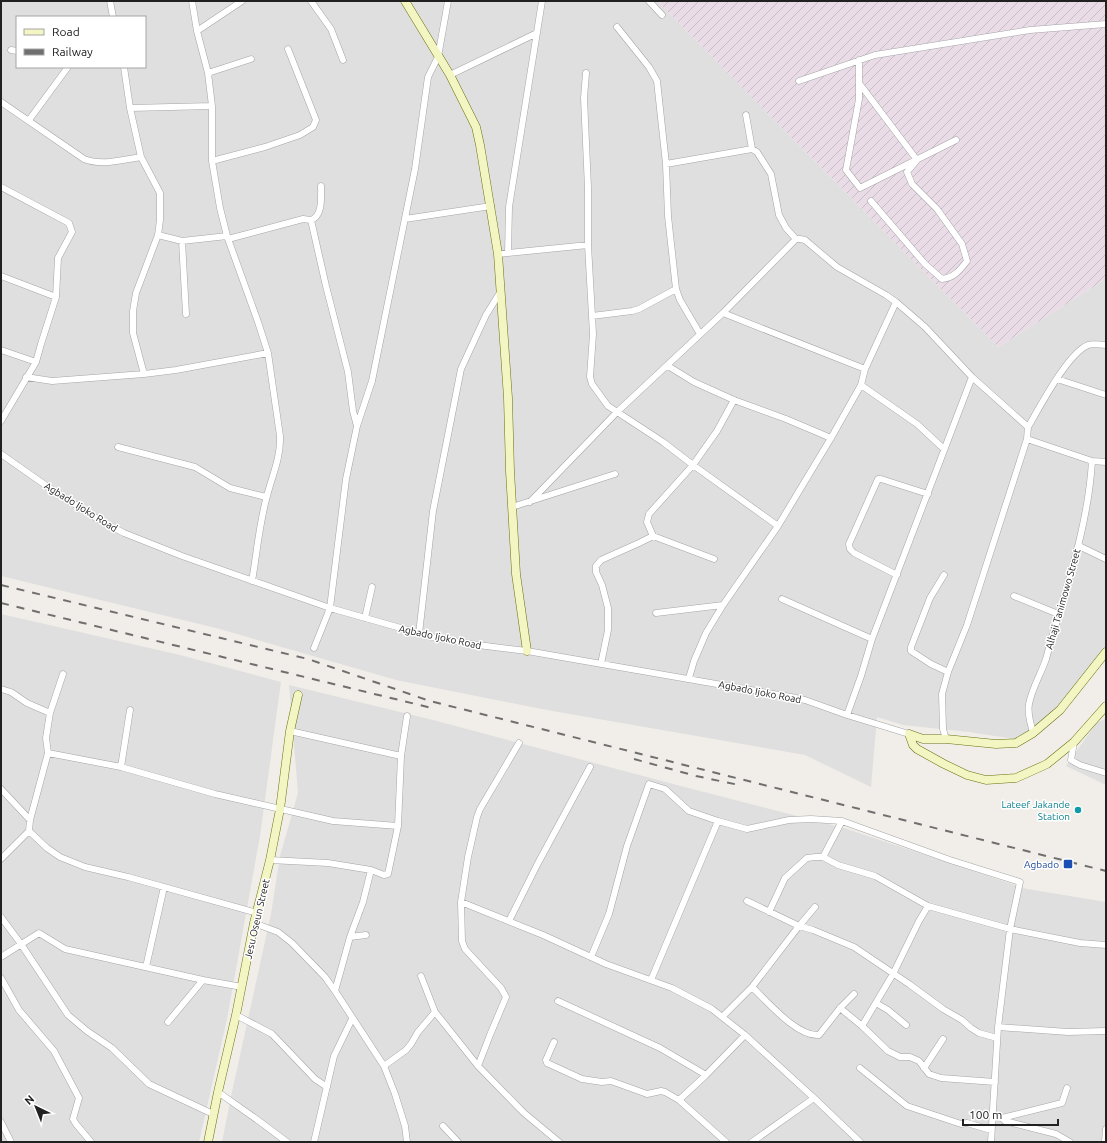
<svg xmlns="http://www.w3.org/2000/svg" width="1107" height="1143" viewBox="0 0 1107 1143" font-family="Ubuntu,sans-serif">
<style>
.residential{fill:#dfdfdf;fill-rule:evenodd}
.industrial{fill:url(#industrial-furrows)}
.lines{fill:none;stroke-linecap:round;stroke-linejoin:round}
.minor-casing{stroke:#a5a5a5;stroke-width:7}
.secondary-casing{stroke:#69720f;stroke-width:9}
.minor{stroke:#fff;stroke-width:6}
.secondary{stroke:#f3f5c3;stroke-width:8}
.rail{stroke:#6f6f6f;stroke-width:2;stroke-dasharray:8 8;stroke-linecap:butt}
.culture-dot{fill:#0f9aa8;stroke:#fff;stroke-width:1.5}
.transit-dot{fill:#1a4fb4;stroke:#fff;stroke-width:1.5}
.labels{text-anchor:middle;dominant-baseline:central;stroke-width:3;stroke-linejoin:round;paint-order:stroke}
.street-label{font-size:10px;fill:#212121;stroke:#fff}
.culture-label{font-size:10px;fill:#0d838f;stroke:#fff;text-anchor:end}
.transit-label{font-size:10px;fill:#164399;stroke:#fff;text-anchor:end}
</style>
<defs>
<pattern id="industrial-furrows" width="10" height="10" patternUnits="userSpaceOnUse"><rect width="10" height="10" fill="#e9dce7"/><path d="M-1 1l2-2M0 10L10 0M9 11l2-2" fill="none" stroke="#c8bcc6"/></pattern>
</defs>
<rect width="100%" height="100%" fill="#f1eee9"/>
<!-- residential -->
<path class="residential" d="M1,1H657L998,347L1106,279V650L1040,729L1014,739L969,732L903,725L877,717L871,787L805,755L547,710L396,680L216,628L1,576ZM17,17H145V67H17Z
M1,614L180,655L281,682L260,836L227,1019L199,1142H1Z
M289,685L433,720L673,784L844,828L1027,889L1106,902V1142H222L232,1092L271,914L280,856L298,793Z
M1106,719V785L1066,766L1097,722Z"/>
<!-- industrial -->
<path class="industrial" d="M657,1H1106V279L998,347Z"/>
<g class="lines">
<defs>
<path id="minor" d="M110,1L113,17
M192,1L197,31L208,73L212,106V161L220,208L227,236L258,322L268,353L280,436C281,457 272,476 267,496C259,524 257,553 252,581
M311,1L331,29L343,60
M649,1L662,15
M617,27L649,67L657,81L666,164L668,216L676,289L680,300L700,334
M197,31L242,1
M11,50L17,51
M859,60V99L846,170L860,188L956,140
M124,67L130,108L141,157L160,193V220L158,235L136,293L133,311V333L144,374
M208,73L251,59
M586,73L584,98L588,188V245L593,334L590,377L592,384L608,406L663,442L693,465L778,526
M450,75L537,33
M799,81L875,55L1030,30L1106,24
M859,83L917,160L907,172L912,184L937,209L962,244L967,261C960,270 954,278 942,279L925,264L871,201
M1,102L84,159C101,166 122,160 141,157
M130,108L212,106
M746,115L752,149L757,152L771,174L779,215L786,228L796,239H800L805,240L837,267L886,295L896,302L925,327L972,377L1028,427
M29,120L68,67
M212,161L265,147L300,135L313,127L316,120L288,49
M666,164L752,149
M321,186C321,197 323,216 311,220L326,286L348,372L353,411L357,426
M1,187L69,223L72,232L58,258L56,297L41,344L36,362L1,421
M405,219L491,206
M158,235L182,241L227,236
M228,239L303,219L311,220
M182,241L186,314
M508,253L509,207L542,1
M498,254L588,245
M1,276L56,297
M723,313L865,369
M592,316L632,311L639,309L676,289
M1,350L36,362
M668,366L694,382L734,400L786,419L831,438
M26,377L52,381L144,374L176,370L268,353
M1057,379L1106,395
M861,385L917,424L944,449
M1027,439L1092,461L1106,462
M118,447L195,467L230,488L266,497
M1,454L51,489L101,521L124,533L182,556L330,608L436,638L478,645L527,651L791,697L805,700L847,715L909,734
M530,502L617,412L723,313L796,239
M512,507L615,474
M653,536L647,522L649,514L693,465L717,431L734,400
M1079,546L1106,559
M897,575L854,553L850,549L849,544L878,479H881L928,494
M944,575L930,598L911,647V651L931,664L948,672
M1014,596L1058,614
M782,599L872,639
M656,613L723,605
M365,618L372,587
M419,634L433,511L461,369L486,315L501,291
M314,648L330,608L346,479L357,426L372,381L415,169L428,77L438,57L448,1
M601,664L608,630V608L602,585L596,572V566L601,560L639,543L653,536L714,559
M689,678L694,661L706,633L723,605L778,526L831,438L861,385L865,369L896,302
M1,689L11,692L27,703L50,713
M847,715L861,676L872,639L972,377
M290,731L401,756
M1033,733C1031,724 1027,714 1029,704C1032,688 1041,674 1046,659C1064,593 1088,529 1092,461
M946,739L943,729L942,694L948,672L967,625L1027,439L1028,427C1040,407 1067,354 1088,345C1093,343 1100,345 1106,345
M1074,742L1071,760L1080,765L1106,773
M48,753L121,767L215,794L333,821L398,826
M121,767L130,710
M1,789L30,820
M29,831L47,848L60,857L85,867L128,877L257,913
M823,857L842,821L950,860L1020,882L1010,929L998,1027L991,1142
M1,859L29,831L30,820L48,753L46,738L50,713L63,674
M270,860L328,863L371,870L384,875L388,874L398,826L401,756L407,716
M747,901L799,926L813,930L854,947L909,984L943,1009L962,1020L971,1028L979,1033L997,1038
M461,902L543,935L606,964L672,988L712,1009L745,1035L814,1098L860,1142
M769,912L785,878L807,858L816,857H823L838,865L875,876L928,906L1010,929L1080,943L1106,945
M1,917L21,944L68,1015L87,1031L112,1048L149,1084L213,1114
M509,921L537,865L590,767
M254,923L278,932L292,943L325,977L335,991L384,1066L395,1094L405,1126L407,1142
M350,937L366,935
M1,957L39,933L65,949L203,980L242,987
M591,957L609,914L627,846L649,784L665,789L689,811L718,821L747,829L789,820L811,819L842,821
M146,967L164,887
M421,976L435,1012L478,1066L524,1113L559,1142
M1,978L19,1010L54,1051L79,1098L73,1119L76,1124L91,1142
M651,980L718,821
M752,987C768,1002 797,1037 819,1035L840,1008L854,994
M335,991L350,937L363,902L371,870
M558,1001L660,1048L706,1075
M876,1003L888,1010L906,1025
M840,1008L862,1026L888,1051L900,1057H910L919,1061L929,1074L941,1078L995,1082
M236,1015L272,1034L315,1079L327,1087
M722,1017L752,987L799,926L815,907
M168,1022L203,980
M862,1026L893,974L919,921L928,906
M998,1027L1068,1032L1106,1031
M554,1042L546,1060L547,1063L582,1079L602,1082L611,1081L647,1094L661,1091L665,1092L679,1100L726,1142
M384,1066L406,1050L411,1044L418,1032L435,1012
M478,1066L490,1035L506,997L501,988L465,949L462,941L461,902L468,857L477,817L480,809L519,743
M860,1068L907,1106L961,1124L967,1123L991,1130
M924,1068L943,1039
M218,1092L259,1121L287,1142
M679,1100L706,1075L745,1035
M993,1117L1002,1118L1005,1121L1056,1134L1070,1142
M1002,1118L1062,1103L1067,1088
M1,1122L11,1142
M443,1126L458,1142
M314,1142L334,1056L352,1019
M752,1142L814,1098
M1105,1142L1106,1129"/>
<path id="secondary" d="M405,1L450,75L476,127L480,145L498,254L508,398L510,471L516,574L527,651
M909,734L913,745L917,749L944,764L967,775L986,780L1016,778L1047,764L1074,742L1106,706
M909,734L923,739H946L996,744L1016,743L1033,733L1060,710L1106,652
M208,1142L218,1092L236,1015L254,923L270,860L280,809L290,731L298,695"/>
</defs>
<!-- minor casing -->
<use href="#minor" class="minor-casing"/>
<!-- secondary casing -->
<use href="#secondary" class="secondary-casing"/>
<!-- minor -->
<use href="#minor" class="minor"/>
<!-- secondary -->
<use href="#secondary" class="secondary"/>
<!-- rail -->
<path class="rail" d="M1,585L308,659L430,701L1106,871
M1,603L436,709
M634,759L696,776L739,785"/>
</g>
<!-- markers -->
<circle class="culture-dot" cx="1078" cy="810" r="4"/>
<rect class="transit-dot" x="1063" y="859" width="10" height="10" rx="2"/>
<g class="labels">
<!-- street labels -->
<g class="street-label">
<text transform="translate(81 507) rotate(32)">Agbado Ijoko Road</text>
<text transform="translate(1063 599) rotate(-74)">Alhaji Tanimowo Street</text>
<text transform="translate(440 637) rotate(12)">Agbado Ijoko Road</text>
<text transform="translate(760 692) rotate(11)">Agbado Ijoko Road</text>
<text transform="translate(257 919) rotate(-77)">Jesu Oseun Street</text>
</g>
<!-- culture labels -->
<g class="culture-label">
<text x="1070" y="804">Lateef Jakande<tspan x="1070" dy="12">Station</tspan></text>
</g>
<!-- transit labels -->
<g class="transit-label">
<text x="1059" y="864">Agbado</text>
</g>
</g>
<!-- border -->
<rect width="1107" height="1143" fill="none" stroke="#212121" stroke-width="4"/>
<!-- legend -->
<rect x="16" y="16" width="130" height="52" fill="#ffffff" stroke="#a6a6a6"/>
<rect x="24" y="29" width="20" height="6" fill="#f3f5c3" stroke="#a6a6a6"/>
<text x="52" y="36" font-size="12" fill="#212121">Road</text>
<rect x="24" y="49" width="20" height="6" fill="#6f6f6f" stroke="#a6a6a6"/>
<text x="52" y="56" font-size="12" fill="#212121">Railway</text>
<!-- north arrow -->
<g transform="translate(36 1107) rotate(317)" stroke="#ffffff" stroke-width="3" paint-order="stroke">
<path d="M0-3L7 15L0 10L-7 15Z" fill="#212121"/>
<text y="-6" font-size="11" font-weight="bold" text-anchor="middle" fill="#212121">N</text>
</g>
<!-- scale -->
<path d="M963 1119v6h95v-6" fill="none" stroke="#212121" stroke-width="2"/>
<text x="969" y="1119" font-size="12" fill="#212121" stroke="#ffffff" stroke-width="3" paint-order="stroke">100 m</text>
</svg>
